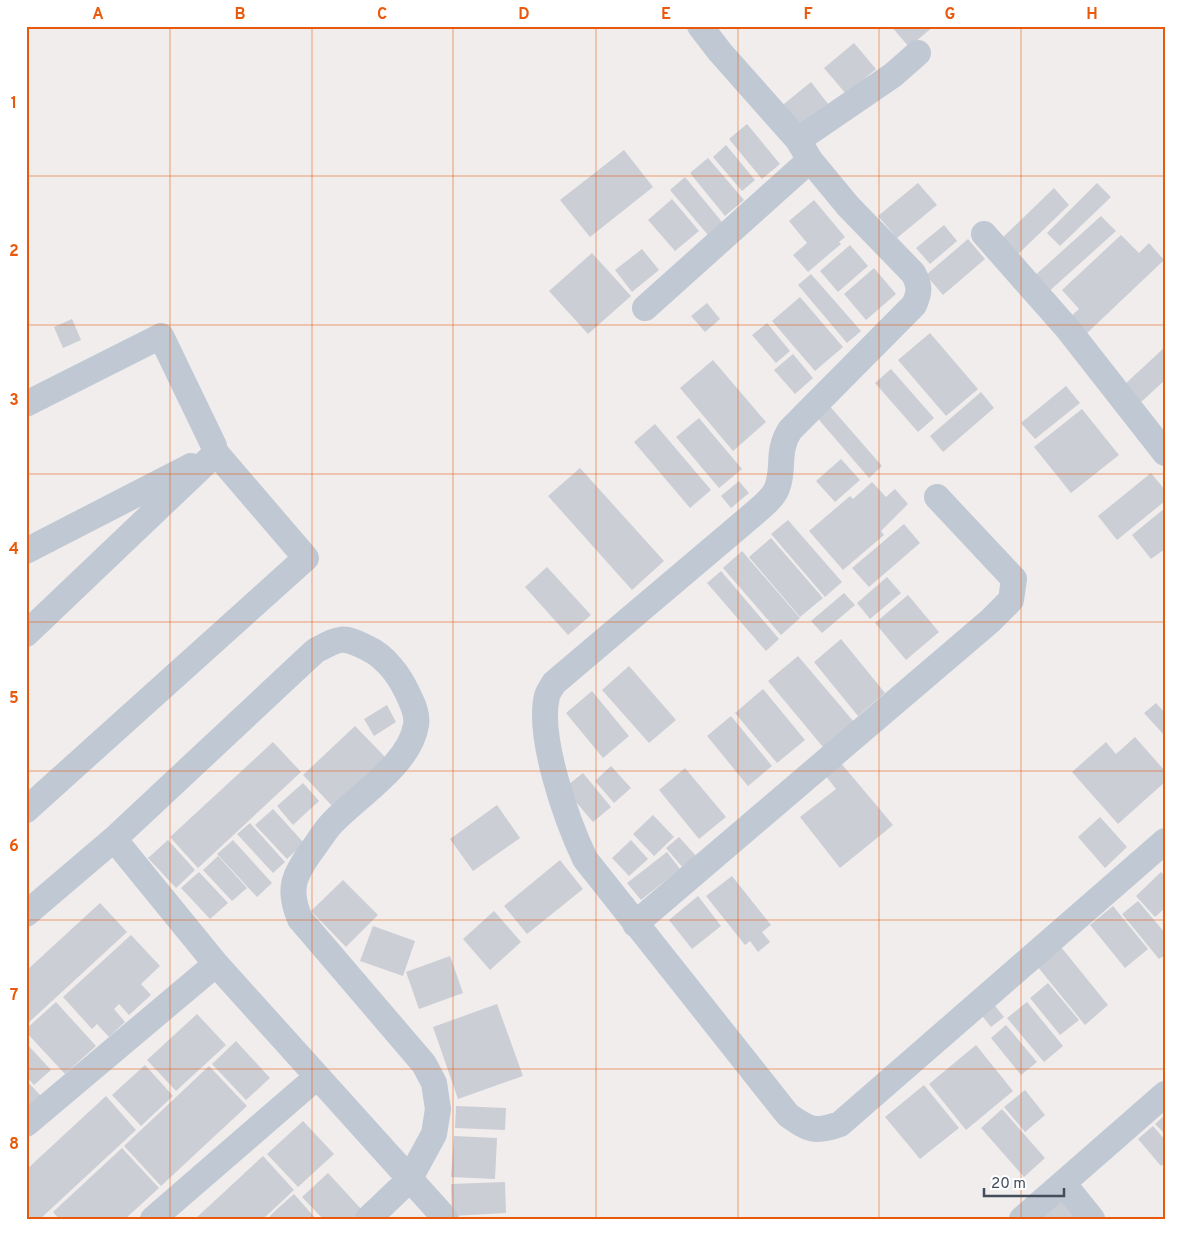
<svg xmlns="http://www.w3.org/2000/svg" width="1191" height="1245" viewBox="0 0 1191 1245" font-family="Overpass,sans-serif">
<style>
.building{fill:#cbced5}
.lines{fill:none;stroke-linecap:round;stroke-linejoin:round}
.minor{stroke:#bfc8d3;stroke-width:26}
.grid{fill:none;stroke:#e8590c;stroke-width:1;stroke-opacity:0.55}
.neatline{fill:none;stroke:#e8590c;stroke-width:2}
.grid-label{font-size:16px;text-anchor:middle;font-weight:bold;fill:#e8590c}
</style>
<rect width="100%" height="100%" fill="#f0edec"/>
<!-- building -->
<path class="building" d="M891,26H934L909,47Z
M854,43L876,69L846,94L824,68Z
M811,82L832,109L800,135L779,108Z
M747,124L780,164L762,179L729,139Z
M726,145L755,180L742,191L713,157Z
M624,150L653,187L590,237L560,200Z
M708,158L744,200L725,216L690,173Z
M685,177L722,222L708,235L670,190Z
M918,183L937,205L897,238L878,216Z
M1097,183L1111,197L1060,246L1047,233Z
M1054,188L1069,205L1013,259L998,242Z
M672,199L699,231L675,251L648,220Z
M814,200L845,237L839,242L841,244L808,272L793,255L807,243L789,221Z
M1101,216L1116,231L1045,295L1031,279Z
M944,225L957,241L930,264L916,248Z
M1121,235L1139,253L1149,243L1164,260L1085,335L1069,318L1079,309L1062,290Z
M968,239L985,259L943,295L926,275Z
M850,245L868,266L838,292L820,271Z
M642,249L659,270L632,292L615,270Z
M592,253L631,296L588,334L549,291Z
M874,268L896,294L866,320L844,294Z
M811,274L861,331L847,343L798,285Z
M800,297L843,347L815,371L772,321Z
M707,303L720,319L705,332L691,316Z
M72,319L81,340L63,348L54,327Z
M767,323L790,351L776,363L752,335Z
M930,333L978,389L946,416L898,360Z
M1165,347V380L1140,403L1124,385Z
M793,354L813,378L795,394L774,370Z
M713,360L766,422L733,451L680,388Z
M891,369L934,418L918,432L875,383Z
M1066,386L1080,403L1035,439L1021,423Z
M981,392L994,408L943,452L930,436Z
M827,403L882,466L869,478L814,414Z
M1082,409L1119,455L1071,493L1034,447Z
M699,418L742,469L719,488L676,437Z
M655,424L711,490L690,508L634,442Z
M841,459L860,480L835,502L816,481Z
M580,468L664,561L632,590L548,496Z
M1151,473L1165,490V501L1117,540L1098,516Z
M739,481L749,493L731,508L721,496Z
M872,482L886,497L895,489L908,504L881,531L884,535L843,570L809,531L850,496L853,499Z
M1165,508V549L1151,559L1132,535Z
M788,520L842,582L825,597L771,534Z
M904,524L920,543L869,587L852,568Z
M771,538L823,598L800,617L749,557Z
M742,551L800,618L781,635L723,568Z
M547,567L591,615L568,635L525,587Z
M721,571L779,639L766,651L707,583Z
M887,577L901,593L870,619L857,603Z
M844,593L855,605L822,633L811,621Z
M908,595L939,632L906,660L875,623Z
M841,639L885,693L858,716L814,662Z
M798,656L854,722L823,747L768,681Z
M629,666L676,720L649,743L602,690Z
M763,689L805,740L777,763L735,713Z
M592,691L629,736L603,758L566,713Z
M1156,703L1165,713V736L1144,713Z
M387,705L396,722L374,736L364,719Z
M731,716L772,766L748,786L707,736Z
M355,726L387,759L335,809L303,775Z
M1135,737L1165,771V782L1118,824L1072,772L1106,742L1116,754Z
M273,742L301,772L198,868L170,837Z
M840,762L893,825L840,868L800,817L836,789L825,775Z
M611,766L631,788L614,803L595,781Z
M685,768L726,817L699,839L659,790Z
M583,773L611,807L593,822L564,788Z
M303,783L319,801L293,825L277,806Z
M497,805L520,838L473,871L450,839Z
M273,809L304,843L287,859L255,825Z
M653,815L674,837L654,856L633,834Z
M1100,817L1127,847L1105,868L1078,837Z
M250,823L285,862L273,873L237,834Z
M679,837L697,857L684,869L666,848Z
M168,840L195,870L176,888L148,858Z
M233,840L272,883L257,897L217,854Z
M631,840L648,859L629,876L612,858Z
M667,852L680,869L641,900L627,883Z
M218,856L247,888L232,901L203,870Z
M560,860L583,889L527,934L504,906Z
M199,872L228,903L210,919L181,888Z
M1161,872L1165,876V908L1155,917L1136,896Z
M732,876L771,925L762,932L770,942L758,952L750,941L745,945L706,896Z
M343,880L378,915L346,947L311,911Z
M698,896L721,926L692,949L669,920Z
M1138,901L1165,933V955L1159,959L1122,914Z
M100,903L127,932L26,1025V971Z
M1113,906L1148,949L1125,968L1090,925Z
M494,911L521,942L490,970L463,939Z
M373,926L415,941L403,976L360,961Z
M131,935L160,966L141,984L151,995L129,1015L119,1004L114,1009L125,1022L109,1037L97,1024L92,1029L63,997Z
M1061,947L1108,1005L1085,1025L1037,966Z
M450,956L463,993L419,1009L406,972Z
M1048,983L1079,1020L1060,1035L1030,998Z
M991,1001L1004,1017L991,1027L979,1012Z
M56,1002L96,1046L65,1074L26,1032V1029Z
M1027,1002L1063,1046L1044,1062L1007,1018Z
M497,1004L523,1076L458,1099L433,1027Z
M197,1014L226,1045L176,1091L147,1060Z
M1006,1025L1037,1062L1021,1075L991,1038Z
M236,1041L270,1078L246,1100L212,1064Z
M26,1043L51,1070L34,1085L26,1076Z
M976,1045L1013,1091L966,1130L929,1084Z
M145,1065L173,1096L141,1126L112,1095Z
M209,1066L247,1106L161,1186L124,1146Z
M26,1080L42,1097L26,1108Z
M924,1085L959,1128L920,1159L885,1117Z
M1025,1090L1045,1115L1025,1132L1004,1107Z
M106,1096L136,1130L40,1219H26V1170Z
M456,1106L506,1108L505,1130L455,1128Z
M1002,1109L1045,1158L1024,1177L981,1128Z
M1165,1115V1134L1155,1124Z
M303,1121L334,1154L298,1187L267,1154Z
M1153,1126L1165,1140V1162L1161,1166L1138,1139Z
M454,1136L497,1138L495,1179L451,1177Z
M122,1148L159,1188L125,1219H59L53,1212Z
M263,1156L294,1190L263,1219H195Z
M328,1173L362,1210L353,1219H323L302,1197Z
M505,1182L506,1213L452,1216L451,1184Z
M294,1194L316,1219H267L276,1210Z
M1061,1196L1081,1219H1034Z"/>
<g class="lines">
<!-- minor -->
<path class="minor" d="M700,26L720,52L798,140L810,160L848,206L913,273C920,285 920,292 914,305L790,430C776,452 785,468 777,488C773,499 759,509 750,517L554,683C552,687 548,692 547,696C537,737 567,821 585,859L788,1115C809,1130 815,1133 840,1124L1165,841
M798,140L893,75L918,53
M984,234L1067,328L1165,453
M645,308L810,160
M26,404L161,336L214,446
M26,551L191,466
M26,634L216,453
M26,810L306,558L216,453
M114,839L216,964L446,1219
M26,914L114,839L315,651C339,638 342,635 367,648C385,656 399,675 407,692C412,702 418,714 416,725C410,764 358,796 333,822C325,830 319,841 312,850C294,875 287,889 300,919L424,1064L434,1083L438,1109L434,1134L409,1180L368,1219
M635,924L990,621L1011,600L1014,579L937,497
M26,1124L216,964
M1063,1183L1092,1219
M153,1219L317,1077
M1022,1219L1165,1094"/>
</g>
<!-- grid -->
<path class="grid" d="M170,26V1219M312,26V1219M453,26V1219M596,26V1219M738,26V1219M879,26V1219M1021,26V1219M26,176H1165M26,325H1165M26,474H1165M26,622H1165M26,771H1165M26,920H1165M26,1069H1165"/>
<!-- border -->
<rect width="1191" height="1245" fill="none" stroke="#ffffff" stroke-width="55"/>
<!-- scale -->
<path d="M984 1188v8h80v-8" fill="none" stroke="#444e5b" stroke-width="2.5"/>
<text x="991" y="1188" font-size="15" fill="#444e5b" stroke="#ffffff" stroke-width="4" paint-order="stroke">20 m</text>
<rect x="28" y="28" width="1136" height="1190" class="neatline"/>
<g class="grid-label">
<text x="98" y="19">A</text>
<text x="240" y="19">B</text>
<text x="382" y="19">C</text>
<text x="524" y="19">D</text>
<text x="666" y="19">E</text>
<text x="808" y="19">F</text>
<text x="950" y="19">G</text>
<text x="1092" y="19">H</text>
<text x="14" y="108">1</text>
<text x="14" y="256">2</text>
<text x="14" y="405">3</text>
<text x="14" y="554">4</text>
<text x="14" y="703">5</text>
<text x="14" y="851">6</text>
<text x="14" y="1000">7</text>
<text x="14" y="1149">8</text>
</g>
</svg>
